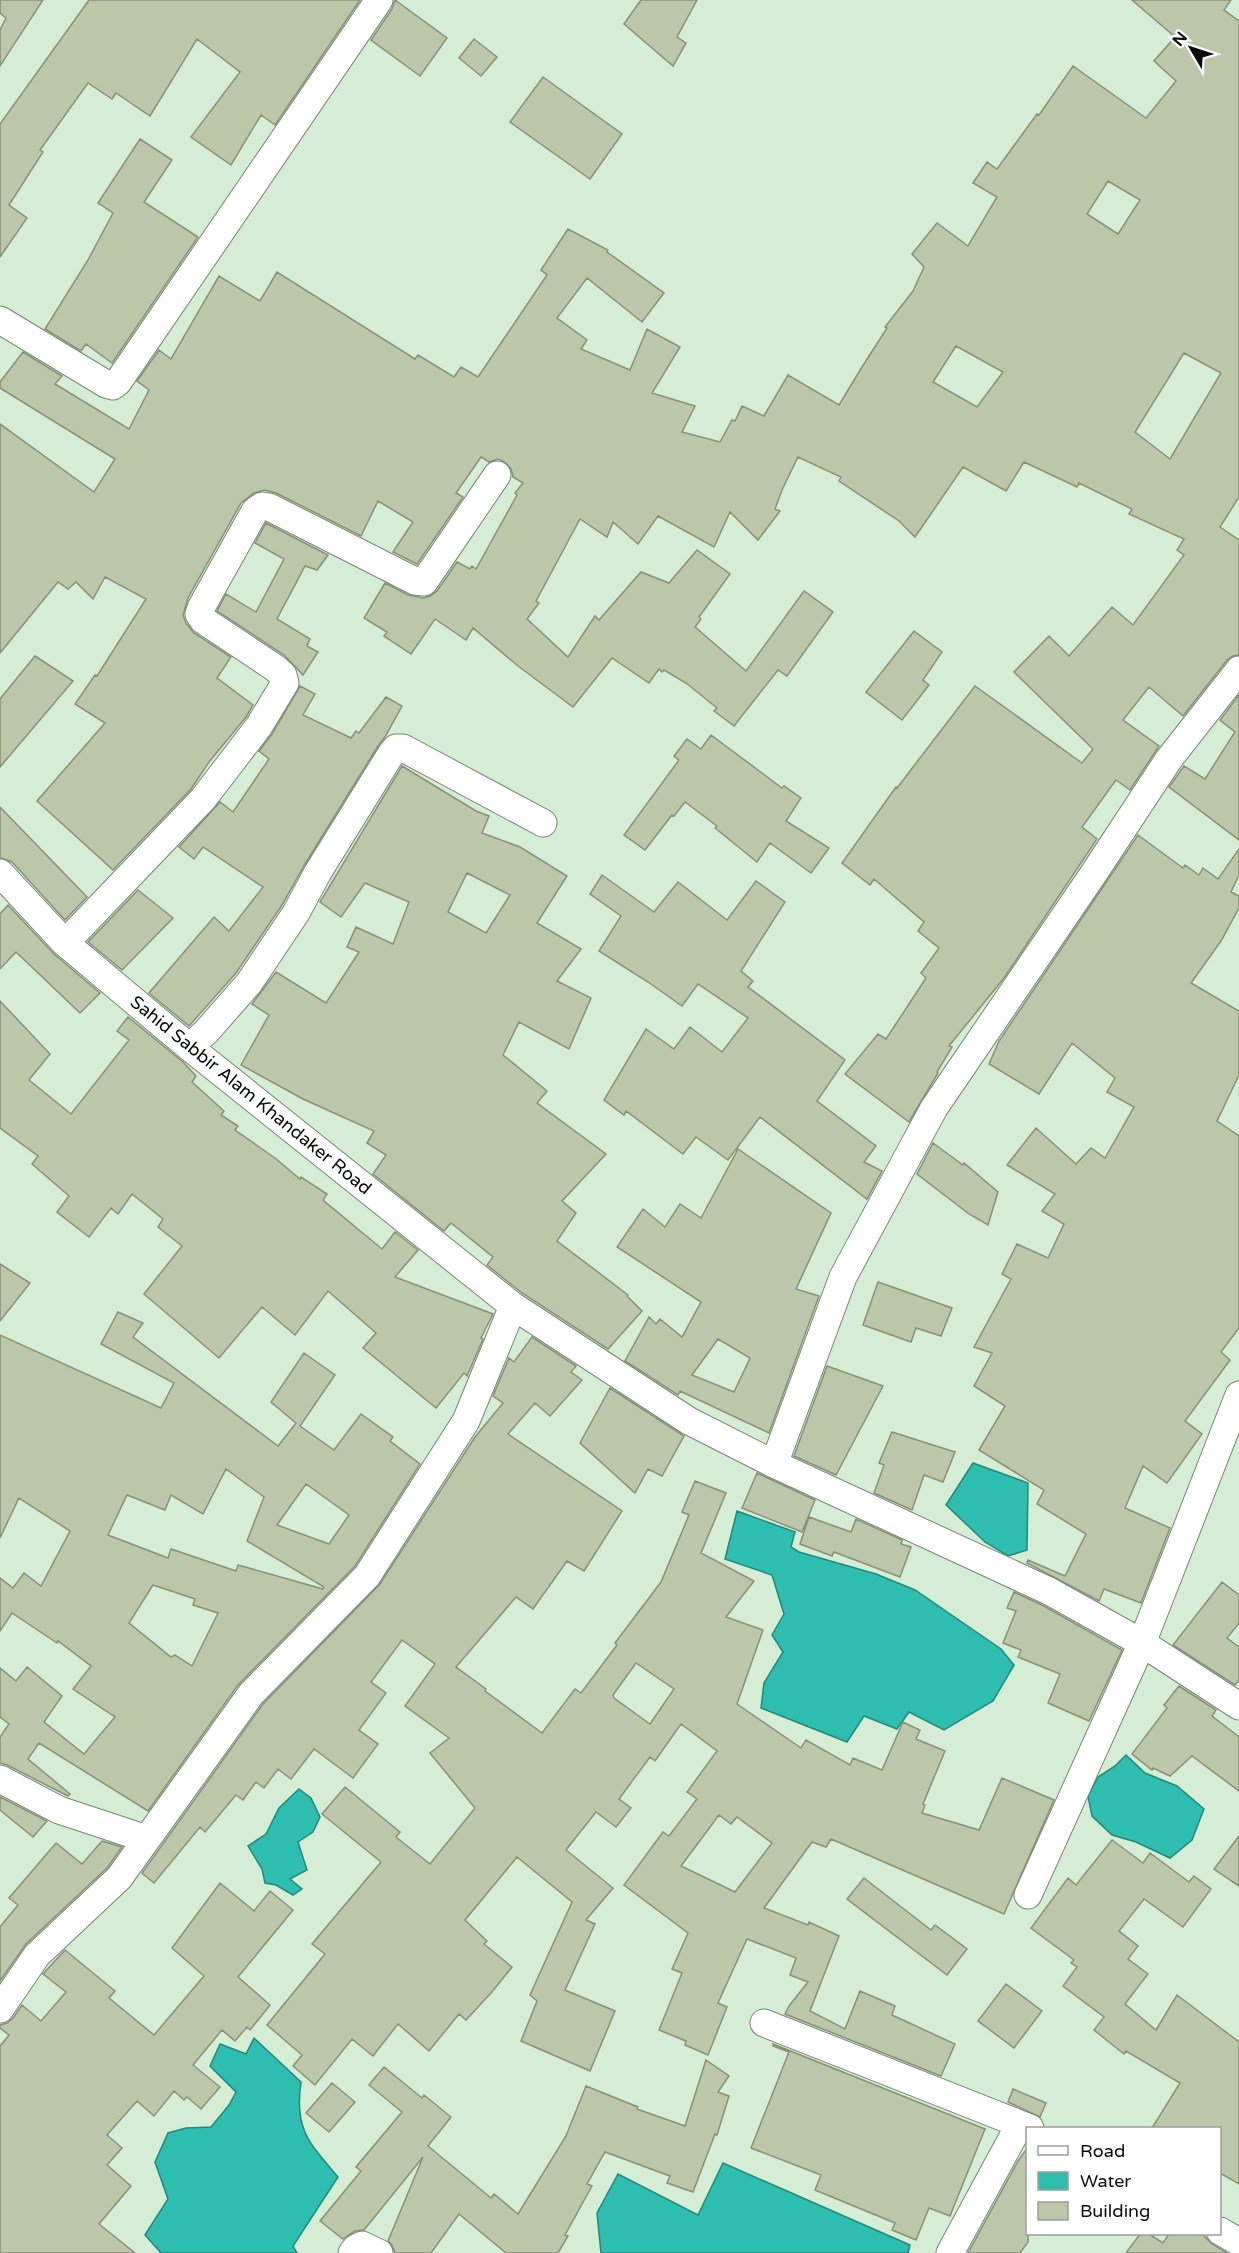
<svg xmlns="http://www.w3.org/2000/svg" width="1239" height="2253" viewBox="0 0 1239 2253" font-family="'Varela Round',sans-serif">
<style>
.water{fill:#2dbeaf;stroke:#22897d;stroke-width:1.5}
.building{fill:#bcc6a9;stroke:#889176;stroke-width:1.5;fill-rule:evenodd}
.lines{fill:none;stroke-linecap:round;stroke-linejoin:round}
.minor-casing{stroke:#738872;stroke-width:29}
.minor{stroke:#fff;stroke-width:27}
.labels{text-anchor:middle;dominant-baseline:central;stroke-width:5;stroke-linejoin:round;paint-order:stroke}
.street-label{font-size:18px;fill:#070e07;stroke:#fff}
</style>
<rect width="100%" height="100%" fill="#d5edd4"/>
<!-- water -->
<path class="water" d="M973,1463L1028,1483L1027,1550L1008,1556L985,1542L946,1505Z
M737,1511L795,1532L791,1547L799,1552L876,1574L915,1590L1001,1649L1014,1665L993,1701L944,1730L909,1712L897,1729L864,1716L847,1742L761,1708L764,1683L783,1652L772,1635L784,1614L772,1575L725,1559Z
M1126,1755L1145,1773L1177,1786L1204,1809L1192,1840L1170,1858L1136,1842L1112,1835L1092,1816L1088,1796L1098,1777L1115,1766Z
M299,1789L311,1798L320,1817L313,1832L298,1842L307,1870L290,1879L302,1889L293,1895L276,1885L265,1883L262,1869L248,1846L266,1834L279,1808Z
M254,2038L301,2082C294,2129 309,2143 338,2177L293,2246L297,2253H161L145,2235L168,2199L155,2162L168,2133L186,2128L211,2127L229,2105L236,2092L210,2066L220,2044L246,2054Z
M723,2163L910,2245L908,2253H601L597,2213L618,2174L698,2215Z"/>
<!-- building -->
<path class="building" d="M0,0H43L0,66V30L6,18L0,13Z
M89,0H360L275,125L261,115L231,165L191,137L240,72L197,39L150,116L116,93L112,99L88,83L40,150L43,152L9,205L27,218L0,257V124Z
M395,0L447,38L420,76L371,40L392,9Z
M641,0H697L677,37L686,43L673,66L624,24Z
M1132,0H1231L1224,10L1239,21V497L1220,527L1239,540V655L1233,656L1227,660L1183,716L1149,687L1123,720L1159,746L1130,790L1116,780L1082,827L1097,839L1004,978L949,1046L952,1047L937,1072L938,1073L909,1122L845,1074L878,1034L886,1039L926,978L921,973L939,948L918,931L924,922L874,879L870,885L842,863L896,787L897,788L975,686L1082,763L1093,749L1014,672L1049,636L1069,656L1112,607L1133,625L1184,555L1177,550L1184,539L1129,514L1132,509L1079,483L1077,487L1024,462L1006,491L963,467L915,537L899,521L839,481L841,477L798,457L782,490L775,509L780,511L758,540L730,512L714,547L658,516L638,544L613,522L607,537L580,519L536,601L539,603L527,619L568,657L595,616L599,620L641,572L669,583L697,550L730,574L699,617L701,619L695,627L746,671L804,591L833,612L787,676L778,670L734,726L714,711L717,708L686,683L664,670L662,672L659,669L649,683L612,658L573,707L518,666L473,628L466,640L435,619L411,654L384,636L387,632L364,618L385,583L408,595L423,598L430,596L437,591L457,562L470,569L472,566L476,569L517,495L515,493L523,483L513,477L511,469L505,462L498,459L489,462L481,457L456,493L463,497L417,564L393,552L413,522L378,501L361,536L276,493L264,490L254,493L241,503L188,598L183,615L186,623L194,633L231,657L217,678L253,705L246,717L209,762L191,789L113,870L37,801L105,723L75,704L95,675L97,676L146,599L105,577L93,599L76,582L68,589L58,582L0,653V424L94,492L115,459L0,388V382L23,352L62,376L55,384L129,429L149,390L137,381L159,350L171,359L219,276L260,301L277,272L415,359L418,355L454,377L461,367L478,377L547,275L541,270L568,229L608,250L607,252L664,293L642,322L587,278L557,318L587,340L581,349L630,370L647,329L680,347L652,393L695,406L682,432L720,442L732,420L735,421L742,406L764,416L788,375L839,405L862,367L887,328L885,327L913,291L924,267L912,254L937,223L968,246L997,197L973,183L987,162L997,169L1037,114L1039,115L1073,66L1146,118L1176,81L1154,61L1175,37ZM1108,181L1140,200L1118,234L1087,214ZM956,346L1003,372L977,407L933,382ZM1184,353L1221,373L1170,459L1135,432Z
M474,39L497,57L481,76L459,58Z
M543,77L622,134L590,179L510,122Z
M140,139L172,160L144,202L198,237L112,363L86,344L81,351L45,329L88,260L113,213L98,203Z
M266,523L328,555L317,570L305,566L277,619L310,639L307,646L318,652L303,675L284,655L217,611L226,594L256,612L284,559L255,543Z
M914,631L942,652L923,680L929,685L902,720L866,692Z
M35,656L73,681L0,767V699Z
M300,686L315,694L303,715L351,738L356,731L359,733L386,697L402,706L385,737L378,746L305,864L282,905L236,973L189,1026L149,993L214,917L229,931L263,887L203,847L194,859L179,847L220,802L233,812L269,759L259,751L272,734Z
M1239,695V840L1169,787L1184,766L1205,779L1235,732L1220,720Z
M711,735L782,788L784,786L801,798L786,821L829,848L811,873L770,843L757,862L715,828L717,826L685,802L674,816L672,815L645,850L624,835L679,760L674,756L687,739L701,749Z
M402,766L476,811L489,816L482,833L520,847L567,876L537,923L581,949L557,981L591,998L569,1049L519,1022L503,1055L547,1091L537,1103L606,1154L562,1201L576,1213L557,1241L628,1295L627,1296L642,1311L608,1349L522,1293L487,1265L493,1257L451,1223L444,1231L373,1174L386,1155L367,1143L374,1131L303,1099L241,1065L269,1015L252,1004L276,972L326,1003L359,952L347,947L356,927L393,944L409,902L365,883L341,917L320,902ZM467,873L510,895L486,933L448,912Z
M0,807L87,897L65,920L12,862L0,858Z
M1138,835L1183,868L1185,865L1199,875L1203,868L1218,879L1239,849V875L1231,892L1239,896V908L1221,941L1191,983L1239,1011V1075L1217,1121L1239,1136V1328L1221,1352L1230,1360L1185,1421L1202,1434L1167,1483L1143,1466L1125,1508L1170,1528L1141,1603L1104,1589L1099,1601L1027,1563L1028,1560L1065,1576L1086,1534L1037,1504L1044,1490L979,1450L1005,1406L974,1386L992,1353L974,1347L1011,1279L1002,1274L1017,1244L1048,1258L1064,1224L1042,1211L1055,1194L1007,1165L1036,1128L1076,1164L1091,1148L1105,1158L1134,1107L1107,1092L1115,1078L1072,1043L1039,1094L989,1064L999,1041Z
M602,875L654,912L678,882L727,920L756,881L785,902L741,971L753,981L748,987L845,1060L817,1101L876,1146L864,1162L882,1171L867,1199L760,1117L728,1160L696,1137L683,1154L626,1111L624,1115L604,1100L646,1029L674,1049L690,1027L722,1052L748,1018L698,984L682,1006L648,982L599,951L621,916L590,894Z
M138,890L173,918L122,970L88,942Z
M8,905L54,954L100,993L80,1013L16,952L0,969V914Z
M0,1001L50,1054L29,1080L71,1114L129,1040L117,1031L128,1017L183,1062L196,1076L192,1082L224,1111L221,1115L238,1126L235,1130L275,1158L300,1179L301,1177L327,1194L323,1200L382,1249L395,1232L418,1250L395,1277L493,1314L481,1338L483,1339L467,1376L464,1373L436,1408L363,1348L376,1333L328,1291L295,1335L262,1307L219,1358L144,1294L182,1246L158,1227L163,1219L132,1194L118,1214L111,1208L89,1237L57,1212L69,1196L32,1164L38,1156L0,1128Z
M933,1143L963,1165L964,1163L998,1192L988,1225L969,1214L917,1174Z
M738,1149L831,1213L796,1289L819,1296L769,1433L680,1391L678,1395L625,1361L649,1317L656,1324L660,1319L682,1337L701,1302L617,1247L643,1209L665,1227L680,1204L701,1218ZM718,1339L750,1358L734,1392L692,1375Z
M0,1264L30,1283L0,1321Z
M878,1282L952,1308L941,1336L916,1328L911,1342L863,1325Z
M118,1312L143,1323L133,1337L278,1446L296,1423L271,1402L304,1353L335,1375L300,1426L334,1450L361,1414L393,1437L390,1441L420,1464L355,1566L238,1685L148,1811L39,1743L28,1759L70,1794L68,1796L7,1765L0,1763V1737L9,1724L0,1717V1668L16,1681L27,1667L62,1696L44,1722L84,1754L115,1717L73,1689L91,1666L58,1641L57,1643L12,1613L0,1631V1578L13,1588L24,1573L41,1586L70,1531L19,1498L0,1538V1335L161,1408L174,1383L101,1344ZM226,1469L264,1497L247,1541L324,1587L323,1589L238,1565L236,1571L171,1549L168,1558L108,1535L127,1495L165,1510L171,1495L203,1514ZM306,1484L349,1515L329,1544L277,1525ZM153,1585L195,1599L193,1605L218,1613L192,1666L175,1655L171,1657L129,1623Z
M532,1337L576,1366L571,1372L582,1380L550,1416L535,1403L508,1434L622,1511L584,1571L567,1561L533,1609L516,1597L456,1667L486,1689L485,1691L542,1733L575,1689L581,1693L617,1645L615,1643L661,1582L689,1515L682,1512L695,1481L726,1493L701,1553L754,1581L726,1617L763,1630L737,1704L801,1748L806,1740L850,1765L853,1758L882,1770L903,1722L920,1730L916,1739L945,1751L923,1804L925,1805L922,1813L979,1830L1002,1778L1054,1800L1004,1914L831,1839L826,1847L812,1842L764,1908L808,1925L809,1922L839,1936L810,2011L845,2029L860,1991L895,2006L892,2015L955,2044L941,2076L785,2014L789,2006L808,1982L790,1975L796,1958L747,1939L718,2003L727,2007L708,2055L685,2045L686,2041L659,2030L682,1973L672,1969L688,1933L624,1885L663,1832L669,1836L697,1799L687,1792L717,1751L681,1724L655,1761L650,1757L619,1799L631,1808L616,1827L596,1812L566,1850L613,1888L586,1920L595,1924L565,1990L615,2011L590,2071L521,2041L537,2001L530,1995L572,1902L517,1857L465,1920L487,1941L484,1944L512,1967L491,1993L466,2020L459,2014L429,2051L398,2024L373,2056L352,2039L315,2085L293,2066L302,2055L267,2025L325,1954L312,1944L381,1862L322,1814L345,1787L400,1832L396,1837L430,1864L475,1808L430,1753L449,1738L405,1706L435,1664L402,1640L371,1682L386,1693L359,1730L378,1744L353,1778L314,1749L291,1779L278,1769L264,1788L256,1782L243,1800L236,1795L205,1832L200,1827L154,1883L142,1873L263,1704L380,1584L475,1437L503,1403L493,1396L509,1358L514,1362ZM636,1663L674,1689L650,1724L614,1698L613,1695ZM719,1815L731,1824L737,1817L772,1843L735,1892L681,1866Z
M827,1366L883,1386L836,1475L794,1456Z
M610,1388L684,1436L662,1476L648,1469L635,1493L580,1443Z
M892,1432L955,1452L943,1482L924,1475L912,1510L874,1493L884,1465L879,1463Z
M757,1473L815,1500L802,1532L742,1508Z
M809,1517L851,1532L856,1519L902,1540L901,1544L911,1547L900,1577L834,1552L832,1556L800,1544Z
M1222,1582L1239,1595V1623L1227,1638L1239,1647V1680L1235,1685L1173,1645Z
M1014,1592L1042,1605L1122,1650L1089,1721L1048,1703L1060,1674L1018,1657L1021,1650L1003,1643L1016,1611L1007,1608Z
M1179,1686L1216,1710L1212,1716L1239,1737V1791L1192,1756L1170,1776L1153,1768L1152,1770L1132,1754L1167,1708L1164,1705Z
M0,1797L47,1821L33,1837L0,1810Z
M1239,1836V1886L1214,1869Z
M1112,1840L1143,1863L1150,1853L1189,1882L1194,1876L1211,1889L1183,1927L1144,1899L1119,1931L1138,1946L1128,1959L1148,1974L1125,2004L1156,2030L1177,1995L1239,2042V2184L1220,2173V2128H1152L1180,2083L1126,2051L1124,2054L1094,2030L1104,2017L1063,1986L1077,1967L1071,1963L1074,1960L1031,1928L1068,1878L1076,1885Z
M102,1841L122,1847L107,1868L26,1944L0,1981V1927L18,1905L9,1898L56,1843L82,1864Z
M864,1878L931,1930L935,1925L967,1949L947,1975L847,1899Z
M220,1883L254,1911L270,1891L293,1910L238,1977L270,2005L250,2030L247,2027L235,2041L222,2030L193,2065L220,2087L201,2109L187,2097L184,2100L174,2091L154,2116L137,2101L107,2135L122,2148L107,2165L131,2186L99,2224L135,2253H0V2046L9,2035L0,2028V2025L7,2023L13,2018L22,2005L41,2021L66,1992L43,1974L65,1950L115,1991L109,1998L154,2035L204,1976L172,1948Z
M1006,1984L1042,2011L1014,2048L978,2021Z
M773,2044L985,2129L950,2216L929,2208L916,2240L892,2230L895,2223L815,2190L821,2175L751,2148L789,2052L773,2046Z
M706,2060L729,2076L718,2092L729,2096L717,2135L715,2134L693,2192L667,2183L670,2176L605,2152L587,2184L592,2186L565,2235L568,2236L558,2253H506L459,2214L431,2253H395L392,2245L388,2241L423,2157L364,2230L355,2231L343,2239L320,2221L361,2171L356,2167L402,2112L369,2085L384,2067L422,2098L424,2095L451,2117L428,2146L491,2198L494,2194L518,2214L566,2136L586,2086L638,2107L637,2109L685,2126Z
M332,2083L355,2102L329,2132L306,2113Z
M1013,2089L1046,2103L1040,2117L1008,2102Z
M1028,2147V2242L1020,2253H968L1018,2161Z
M1140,2234H1149L1163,2243L1169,2234H1202L1212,2244L1227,2253H1126Z"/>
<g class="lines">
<defs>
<path id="minor" d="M0,320L106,384L113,386L118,382L379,0
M0,873L65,943L189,1047L513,1306
M65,943L203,799L259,726L285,683L283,675L275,668L203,620L199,614L202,606L255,511L262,506L269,507L415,581L424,582L497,475
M189,1047L206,1032L249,983L296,913L318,872L391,754L396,748H403L543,823
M774,1464L843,1277L934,1108L1092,876L1169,759L1239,670
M0,1779L59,1810L147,1839
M1028,1895L1142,1643L1239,1706
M0,2009L37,1955L119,1878L251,1694L367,1576L466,1421L513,1306L689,1421L774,1464L1049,1591L1142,1643L1239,1395
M764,2023L1030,2128
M1220,2231L1239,2242
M352,2253L356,2248L362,2245L379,2253
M950,2253L1020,2124"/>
</defs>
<!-- minor casing -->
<use href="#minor" class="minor-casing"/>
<!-- minor -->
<use href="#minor" class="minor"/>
</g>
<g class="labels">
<!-- street labels -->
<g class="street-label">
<text transform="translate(251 1095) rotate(39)">Sahid Sabbir Alam Khandaker Road</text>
</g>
</g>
<!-- legend -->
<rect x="1026" y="2127" width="195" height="108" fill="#ffffff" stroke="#9c9f9c" stroke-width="1.5"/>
<rect x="1038" y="2146" width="30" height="9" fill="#ffffff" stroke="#9c9f9c" stroke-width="1.5"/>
<text x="1080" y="2157" font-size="18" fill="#070e07">Road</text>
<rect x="1038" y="2172" width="30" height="18" fill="#2dbeaf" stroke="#9c9f9c" stroke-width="1.5"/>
<text x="1080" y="2187" font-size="18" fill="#070e07">Water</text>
<rect x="1038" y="2202" width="30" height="18" fill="#bcc6a9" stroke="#9c9f9c" stroke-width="1.5"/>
<text x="1080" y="2217" font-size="18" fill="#070e07">Building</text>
<!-- north arrow -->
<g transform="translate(1191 48) rotate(309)" stroke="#ffffff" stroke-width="4.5" paint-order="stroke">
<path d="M0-4.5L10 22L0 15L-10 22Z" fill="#070e07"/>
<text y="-9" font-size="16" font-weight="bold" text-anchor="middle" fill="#070e07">N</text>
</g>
</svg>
